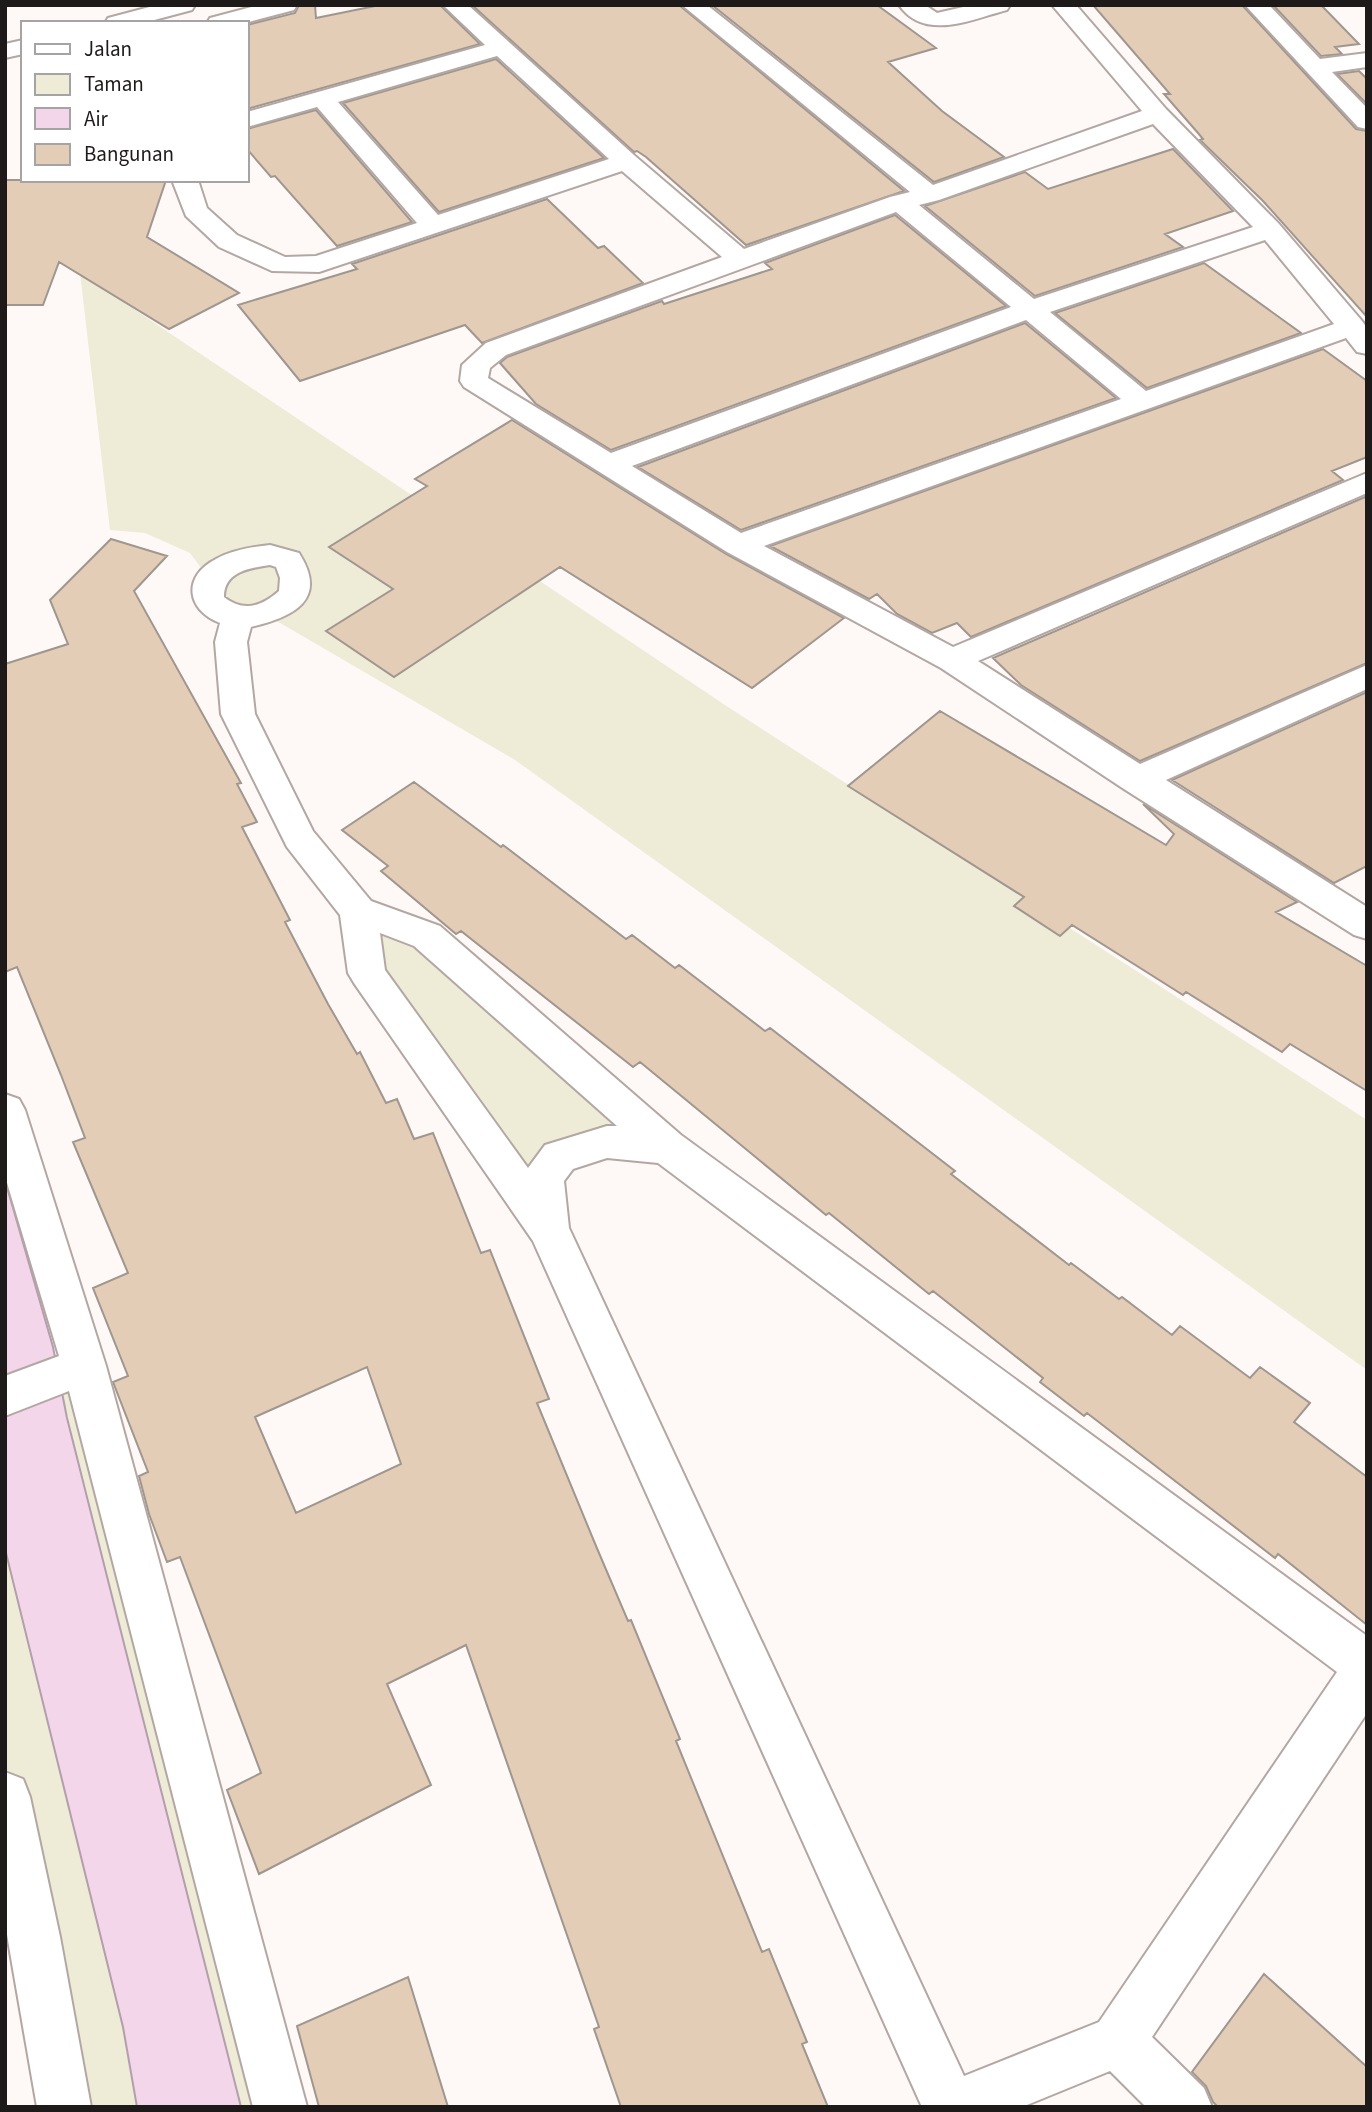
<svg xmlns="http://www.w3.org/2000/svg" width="1372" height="2112" viewBox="0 0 1372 2112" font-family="'Source Sans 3',sans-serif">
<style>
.green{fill:#eeebd7}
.water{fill:#f3d6e9;stroke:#b39eab;stroke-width:2}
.building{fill:#e4cdb6;stroke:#9f978f;stroke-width:2;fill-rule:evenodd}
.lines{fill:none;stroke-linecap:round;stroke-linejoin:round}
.street-casing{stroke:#b3a7a3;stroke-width:4}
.street{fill:#fff;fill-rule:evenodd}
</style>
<rect width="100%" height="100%" fill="#fef9f7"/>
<!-- green -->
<path class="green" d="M80,273L728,707L1367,1120V1370L515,760L263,613L238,618L190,553L145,533L110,530Z
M358,911L427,936L667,1147L559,1157L549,1230L367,973Z
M84,1366L278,2107H64L5,1797V1399Z"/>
<!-- water -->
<path class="water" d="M5,1180L53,1347L67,1418L241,2107H137L123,2027L5,1549Z"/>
<!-- building -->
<path class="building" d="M299,5H315L316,18L380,5H440L480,44L247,109V25L295,13Z
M472,5H679L904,191L746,245L646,157L637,151L634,152Z
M712,5H877L936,48L888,62L942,111L1004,157L934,182Z
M1093,5H1242L1356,129L1367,131V317L1263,201L1200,140L1203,139L1198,133L1164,94H1170Z
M1273,5H1321L1359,44L1335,47L1342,54L1321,56Z
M496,59L604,158L439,212L343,103Z
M1359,71L1367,79V104L1337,74Z
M316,110L412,222L337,246L275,176L271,177L247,149V129Z
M1173,149L1233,211L1165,234L1183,247L1035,296L925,206L1025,172L1048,189Z
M5,180H166L147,237L239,293L169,329L59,262L43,305H5Z
M547,199L598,248L604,246L643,283L482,343L465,325L300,381L238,305L357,269L352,264Z
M895,215L1006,306L611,450L536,404L500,363L507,357L662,301L664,304L772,269L765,263Z
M1204,263L1301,333L1147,388L1055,313Z
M1025,323L1116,398L741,530L638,467Z
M1323,349L1367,381V457L1332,471L1343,480L971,637L957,623L932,633L897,614L877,594L869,599L770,546Z
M512,420L726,554L844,618L752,688L560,567L394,677L326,631L393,589L329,547L427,486L415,479Z
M1365,497L1367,499V663L1140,761L1021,685L993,658Z
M111,539L167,556L134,591L241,783L237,784L257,822L242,827L290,920L285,922L328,1004L357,1054L360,1052L386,1103L397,1099L414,1139L433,1133L481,1253L490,1250L549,1399L537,1403L596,1546L628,1621L631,1620L680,1739L676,1741L762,1952L769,1949L807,2042L802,2044L828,2107H621L594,2029L599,2027L466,1645L387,1684L431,1785L259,1874L227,1790L261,1773L180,1557L167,1562L149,1514L139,1476L148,1472L113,1382L128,1376L93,1288L128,1273L73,1142L85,1138L61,1075L17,967L5,972V664L68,644L50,600ZM367,1367L401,1464L296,1513L255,1417Z
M1367,692V866L1334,883L1172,780Z
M940,711L1166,845L1174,834L1143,804L1297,902L1276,912L1367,966V1091L1290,1044L1282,1052L1186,992L1183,995L1072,925L1060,936L1014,906L1024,897L848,786Z
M414,782L501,847L503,845L626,939L632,935L675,968L679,965L765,1031L770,1028L955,1171L951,1174L1069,1265L1071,1263L1119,1299L1122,1297L1172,1335L1180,1326L1250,1378L1260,1367L1310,1403L1294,1422L1367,1477V1625L1278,1554L1275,1558L1087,1413L1084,1416L1040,1382L1043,1378L933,1291L929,1294L829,1213L826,1215L640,1062L633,1067L461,931L456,934L381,871L388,866L342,830Z
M1264,1974L1367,2067V2107H1218L1213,2102L1206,2086L1192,2072Z
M408,1977L448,2107H319L297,2026Z"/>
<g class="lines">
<defs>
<path id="street" d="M157,5H195L192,10L143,23H105L108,18Z
M259,5H297L294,10L245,23H207L210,18Z
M443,5H468L635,156L744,249L890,197L910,192L682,5H707L933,185L1142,111L1052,5H1076L1166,109L1279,224L1362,321L1367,328V354L1357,352L1346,338L764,546L953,647L1367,473V493L978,661L1140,764L1367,665V689L1166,780L1367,907V939L1354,935L1124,789L941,668L727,552L464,387L460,381L462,365L486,343L722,257L622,171L319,272L272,271L219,247L186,216L172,180H198L207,208L237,235L285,257L316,256L417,223L317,107L247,127V112L485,45ZM497,56L609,159L438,215L338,102ZM1153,124L1253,227L1034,299L919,205L939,200ZM896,212L1011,307L611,453L488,378L490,368L506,355ZM1265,240L1334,324L1146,391L1050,312ZM1026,320L1121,399L741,533L632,466Z
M899,5H925L937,13L972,5H1010L1007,10C972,19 925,42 899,5Z
M1245,5H1269L1320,59L1367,53V67L1332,72L1367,108V129L1358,127Z
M23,40V54L5,58V44Z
M270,545L299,553C329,600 293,617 251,627L247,642L255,714L313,831L371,901L440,926L681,1135L1367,1636V1713L1152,2037L1204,2088L1212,2107H1146L1110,2071L1022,2107H922L533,1241L354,983L348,973L340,915L287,847L221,714L215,642L220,623C186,610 182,576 216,559C232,550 252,547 270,545ZM270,565L276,567L280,578L279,591C261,607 243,612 224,597C224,572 249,568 270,565ZM380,933L414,946L617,1126H607L545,1145L528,1168L385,970ZM607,1158L658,1163L1337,1672L1099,2022L964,2076L569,1228L564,1181L573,1169Z
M5,1094L19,1099L25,1110L106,1366L307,2107H253L69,1391L5,1416V1376L59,1356L5,1176Z
M5,1772L23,1779L30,1797L60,1937L91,2107H37L5,1923Z"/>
</defs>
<!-- street casing -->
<use href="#street" class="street-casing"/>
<!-- street -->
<use href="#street" class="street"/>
</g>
<!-- border -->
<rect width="1372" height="2112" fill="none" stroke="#1e1a19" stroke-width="14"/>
<!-- legend -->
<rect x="21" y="21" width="228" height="161" fill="#ffffff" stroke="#a5a3a3" stroke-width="2"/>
<rect x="35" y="44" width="35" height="10" fill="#ffffff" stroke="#a5a3a3" stroke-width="2"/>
<text x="84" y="56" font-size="21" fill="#1e1a19">Jalan</text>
<rect x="35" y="74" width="35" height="21" fill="#eeebd7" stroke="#a5a3a3" stroke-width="2"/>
<text x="84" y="91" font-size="21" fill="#1e1a19">Taman</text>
<rect x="35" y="108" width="35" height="21" fill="#f3d6e9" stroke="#a5a3a3" stroke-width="2"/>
<text x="84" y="126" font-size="21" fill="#1e1a19">Air</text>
<rect x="35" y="144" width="35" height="21" fill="#e4cdb6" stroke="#a5a3a3" stroke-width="2"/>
<text x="84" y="161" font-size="21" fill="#1e1a19">Bangunan</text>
</svg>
